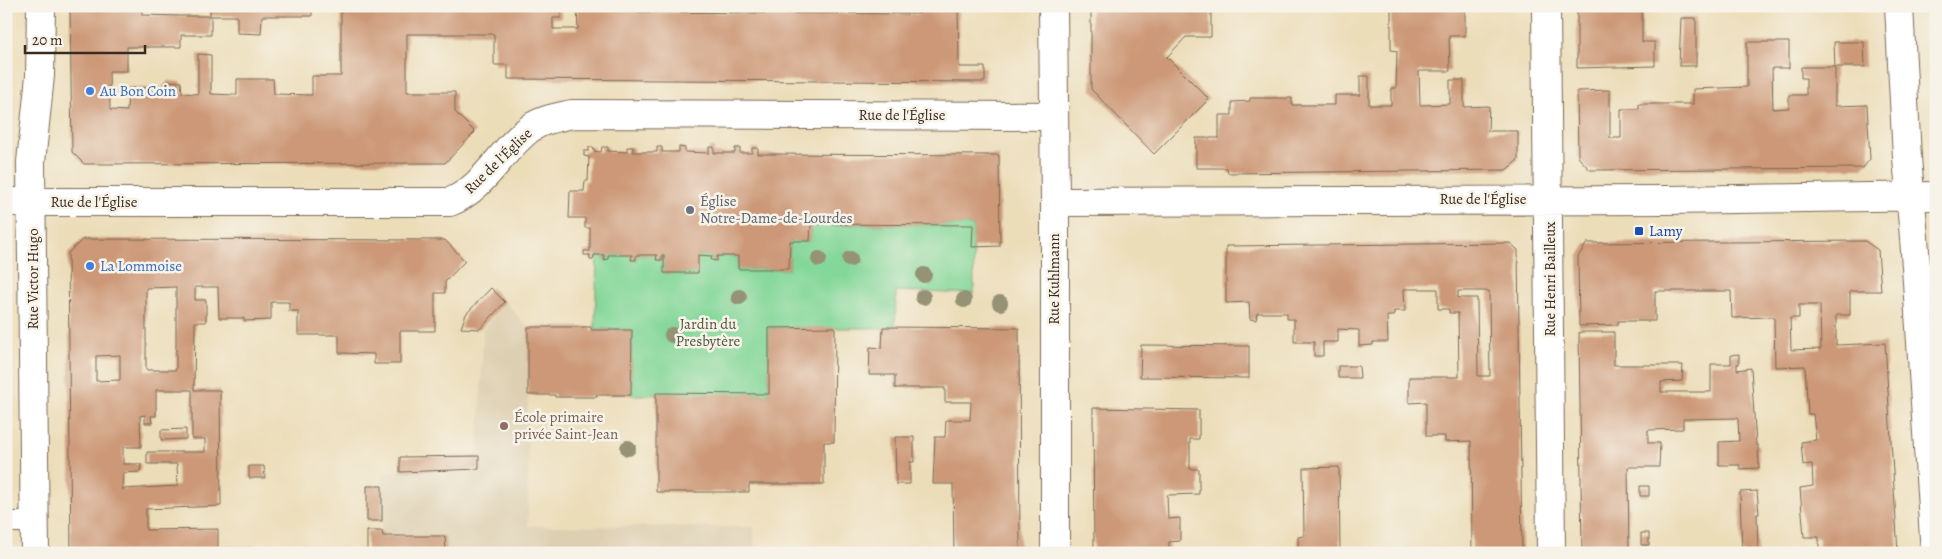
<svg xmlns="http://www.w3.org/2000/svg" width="1942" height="559" viewBox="0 0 1942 559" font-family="Alegreya,serif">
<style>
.built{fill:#ddcfb1}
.green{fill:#83d799;stroke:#5f805c}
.building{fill:#cc9877;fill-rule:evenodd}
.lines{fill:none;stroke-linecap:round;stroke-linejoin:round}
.service-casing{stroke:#796954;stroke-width:22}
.minor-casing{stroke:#796954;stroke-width:30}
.tertiary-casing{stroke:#796954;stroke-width:30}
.service{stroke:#fff;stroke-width:20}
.minor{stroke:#fff;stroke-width:28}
.tertiary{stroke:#fff;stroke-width:28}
.tree{fill:#959275}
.shop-dot{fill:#3f7fe0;stroke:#f7f3e8;stroke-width:2}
.worship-dot{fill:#6b7280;stroke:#f7f3e8;stroke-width:2}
.transit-dot{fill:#1a4fb4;stroke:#f7f3e8;stroke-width:2}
.education-dot{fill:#8d6e63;stroke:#f7f3e8;stroke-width:2}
.labels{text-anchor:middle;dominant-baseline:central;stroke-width:5;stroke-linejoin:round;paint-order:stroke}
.shop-label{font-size:15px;fill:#366cbe;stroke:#f7f3e8;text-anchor:start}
.street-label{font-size:15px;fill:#3b2a1e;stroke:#f7f3e8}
.worship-label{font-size:15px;fill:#5b616d;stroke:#f7f3e8;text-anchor:start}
.transit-label{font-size:15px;fill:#164399;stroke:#f7f3e8;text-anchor:start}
.park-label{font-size:15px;fill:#4d553d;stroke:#f7f3e8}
.education-label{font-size:15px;fill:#785e54;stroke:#f7f3e8;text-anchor:start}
</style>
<rect width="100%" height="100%" fill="#f7f3e8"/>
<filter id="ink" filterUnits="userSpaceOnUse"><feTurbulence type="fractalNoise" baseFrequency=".02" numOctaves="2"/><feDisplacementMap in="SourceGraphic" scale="10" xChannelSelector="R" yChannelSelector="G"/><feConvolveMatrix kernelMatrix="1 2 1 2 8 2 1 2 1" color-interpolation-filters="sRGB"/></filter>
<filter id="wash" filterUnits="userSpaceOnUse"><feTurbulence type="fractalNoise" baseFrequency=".0096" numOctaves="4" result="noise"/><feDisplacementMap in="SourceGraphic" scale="20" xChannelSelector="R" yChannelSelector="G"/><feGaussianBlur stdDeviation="1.12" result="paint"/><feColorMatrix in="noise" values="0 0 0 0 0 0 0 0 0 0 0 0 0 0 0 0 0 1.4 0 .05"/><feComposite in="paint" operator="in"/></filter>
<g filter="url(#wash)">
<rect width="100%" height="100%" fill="#ecddb9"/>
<!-- built -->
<path class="built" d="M505,302L528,327V526L754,527V553H382V473L478,469L483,330Z"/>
<!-- green -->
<path class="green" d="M1936,9V63H1933V13Z
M811,224L973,225L974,294L896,291L895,328H769V394L631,395L632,330L595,329L597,255H604V260L608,259V255H632V260H636V255H657V260H662V255H664V273H697L698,255L712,256L711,260L717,261V256H738V269H789L790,241H810Z"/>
<g id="blocks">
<!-- building -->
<path class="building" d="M70,6H142V15L181,16H210V6H312V16H262L261,34L237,33V16H211V35H181V47H127V71H109L110,110L127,111L128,88H162L168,81L181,82L182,93L198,94V54L211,55V94L237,95V79H273L274,94L312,95V76H341V6H553L561,7V18H553V29H578L577,8H629V6H637V12L919,14V6H958L959,67H985V82L508,79V65H494V34H407V92H455V112L475,132L445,163L84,164L72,152Z
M1091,6H1211V37H1186L1167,57L1209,99L1154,154L1091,89Z
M1391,6H1465V36H1449L1450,71H1419L1420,105L1450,104V80H1464V107L1489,106L1488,131H1518V160L1506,170L1228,173L1227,168H1196V138H1219V115H1232V102L1250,101V98H1292V105H1335V95H1360V76H1369V105H1391V88H1396L1397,51L1391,50Z
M1577,6H1642V42H1655V66L1577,68Z
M1681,18H1696V66H1679Z
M1747,42H1789V68H1772L1773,109L1789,108V95H1806V78H1801V67H1835L1834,42H1864L1865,67H1835V106L1867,105L1870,159L1863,168L1590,170L1578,157L1577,91L1610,90V138H1621V109H1639V104H1693V89L1747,87Z
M589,147H593L594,151L601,152L602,147H608V151L627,152V147H633V152H657V147H662V152H679V147L685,148V152L709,153V147H714V153H735V148H740V153H752V148H758V154L999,155L1000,246L972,247L973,225L811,224L810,241H790L789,269H738V256H717V261L711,260L712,256L698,255V273H664V255H662V260H656L657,255H636V260H631L632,255H608V259L604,260V255H594L593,260H590V255H584V251H590V228H585V218H569L570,191H584L585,181H588L589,157L584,156V151H589Z
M83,239L445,240L465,261L445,282V293H435V331H400V364H374V354L339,353V335H298V311H289V302H271V320L244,321V318H219L218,287H195V300H206V322H195L194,390H220L221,506L146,509V530L218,529V548H252V553H71L68,253ZM176,287V370H146V288ZM120,355V380L96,381V356ZM156,390H192V439H205V452H147V464H177L178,486L122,489L123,473L140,472L141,464H123V447H141L140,416L145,415V423H152L151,416H156Z
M1865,241L1878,250L1881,291H1850V315H1836V345L1885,343L1898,553H1819V537H1804L1800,488L1813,486L1812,464L1803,465L1801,442L1816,440L1813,414H1808L1805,366L1775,367L1774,317L1732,318L1731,291H1655V321H1618V325L1579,326L1578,257L1587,243ZM1799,305H1820L1821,349L1791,350L1790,318H1799Z
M1510,243L1518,250L1522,553H1472L1471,441L1445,442V436H1426V402L1409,403V377H1459L1458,313H1449V309H1438V289H1404L1405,311H1394V316H1387L1388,342H1373V345L1359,346V330L1338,329V342H1323V356H1314V342H1294V319H1287V313H1257L1256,320L1250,319L1249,302L1226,303V246ZM1458,291H1489L1490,376H1478L1477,298H1458Z
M491,288L505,302L480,329L461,328L466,314Z
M528,327H591V330H632L631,395H596L597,397H555V395H528Z
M835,327L834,442H824V484H749V492H656V393L769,394V328Z
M883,327L1019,328L1020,553H954L953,484H933L935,437H945L946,420H970L971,402H945V388H895V375H869L870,347L882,348Z
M1579,332H1614V365H1683L1682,381L1661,382V392H1711V364H1731V355L1739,354V364H1737V370L1751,368L1756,445H1758L1759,468L1740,469V465H1719V442L1739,441L1738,418L1683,419V429L1648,430V443H1660L1659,467H1628L1629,553H1582Z
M1141,345L1249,346V378L1140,377Z
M1338,366H1359L1360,378H1338Z
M1093,408L1199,410V439H1190V469H1199V494L1167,495L1168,519L1180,518V541L1169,542V553H1094Z
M186,429V439L161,440V430Z
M895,437H914V462H910V484H896Z
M479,456V469L400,472V457Z
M249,466H264L265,478H249Z
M1339,467L1340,553H1298V537L1304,536L1303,468Z
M367,486H382V521H367Z
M1640,486H1649V496H1640Z
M1757,491L1759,514H1757L1758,553H1742L1740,492Z
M367,531H382L383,536H445L446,553H367Z
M1641,533H1649V545H1641Z"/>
</g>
</g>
<g filter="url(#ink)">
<use href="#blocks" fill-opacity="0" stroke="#796954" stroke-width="1"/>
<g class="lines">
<defs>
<path id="service" d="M6,522H35"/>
<path id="minor" d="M1053,6L1055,202V553
M1546,6L1551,553
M1899,6L1907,158L1914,237L1935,553
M6,202H450C486,187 501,149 532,127C544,119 559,117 572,114L1054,116
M1055,202L1667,200L1936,196"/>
<path id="tertiary" d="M35,553L31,162L40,76L41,6"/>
</defs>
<!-- service casing -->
<use href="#service" class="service-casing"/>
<!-- minor casing -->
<use href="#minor" class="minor-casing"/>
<!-- tertiary casing -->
<use href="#tertiary" class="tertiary-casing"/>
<!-- service -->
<use href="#service" class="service"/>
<!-- minor -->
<use href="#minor" class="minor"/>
<!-- tertiary -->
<use href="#tertiary" class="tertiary"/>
</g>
<!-- trees -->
<g class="tree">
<circle cx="819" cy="259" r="8"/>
<circle cx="850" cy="259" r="8"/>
<circle cx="924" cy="275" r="8"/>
<circle cx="739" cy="297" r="8"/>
<circle cx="923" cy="297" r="8"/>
<circle cx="964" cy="300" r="8"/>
<circle cx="1000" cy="303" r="8"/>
<circle cx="672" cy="335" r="8"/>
<circle cx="628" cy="448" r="8"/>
</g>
</g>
<!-- markers -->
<g class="shop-dot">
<circle cx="90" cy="91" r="5"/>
<circle cx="90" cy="266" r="5"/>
</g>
<circle class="worship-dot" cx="690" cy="210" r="5"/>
<rect class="transit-dot" x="1634" y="226" width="10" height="10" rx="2.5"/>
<circle class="education-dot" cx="504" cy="426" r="5"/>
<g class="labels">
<!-- shop labels -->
<g class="shop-label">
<text x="100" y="91">Au Bon Coin</text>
<text x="100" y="266">La Lommoise</text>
</g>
<!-- street labels -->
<g class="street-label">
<text x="902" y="115">Rue de l'Église</text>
<text transform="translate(498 161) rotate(-44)">Rue de l'Église</text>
<text x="1483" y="199">Rue de l'Église</text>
<text x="94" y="202">Rue de l'Église</text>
<text transform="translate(33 279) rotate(-90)">Rue Victor Hugo</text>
<text transform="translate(1054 279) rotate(-90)">Rue Kuhlmann</text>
<text transform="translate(1550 279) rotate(-90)">Rue Henri Bailleux</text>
</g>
<!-- worship labels -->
<g class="worship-label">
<text x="700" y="201">Église<tspan x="700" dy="17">Notre-Dame-de-Lourdes</tspan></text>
</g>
<!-- transit labels -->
<g class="transit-label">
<text x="1649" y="231">Lamy</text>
</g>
<!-- park labels -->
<g class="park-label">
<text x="708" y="324">Jardin du<tspan x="708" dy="17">Presbytère</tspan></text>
</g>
<!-- education labels -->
<g class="education-label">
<text x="514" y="417">École primaire<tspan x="514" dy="17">privée Saint-Jean</tspan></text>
</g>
</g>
<!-- margin -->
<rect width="1942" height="559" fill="none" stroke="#f7f3e8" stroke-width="25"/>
<!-- scale -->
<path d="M25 45v8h120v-8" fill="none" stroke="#3b2a1e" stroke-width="2.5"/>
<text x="32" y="45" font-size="15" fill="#3b2a1e" stroke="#f7f3e8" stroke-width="4" paint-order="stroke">20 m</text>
</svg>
